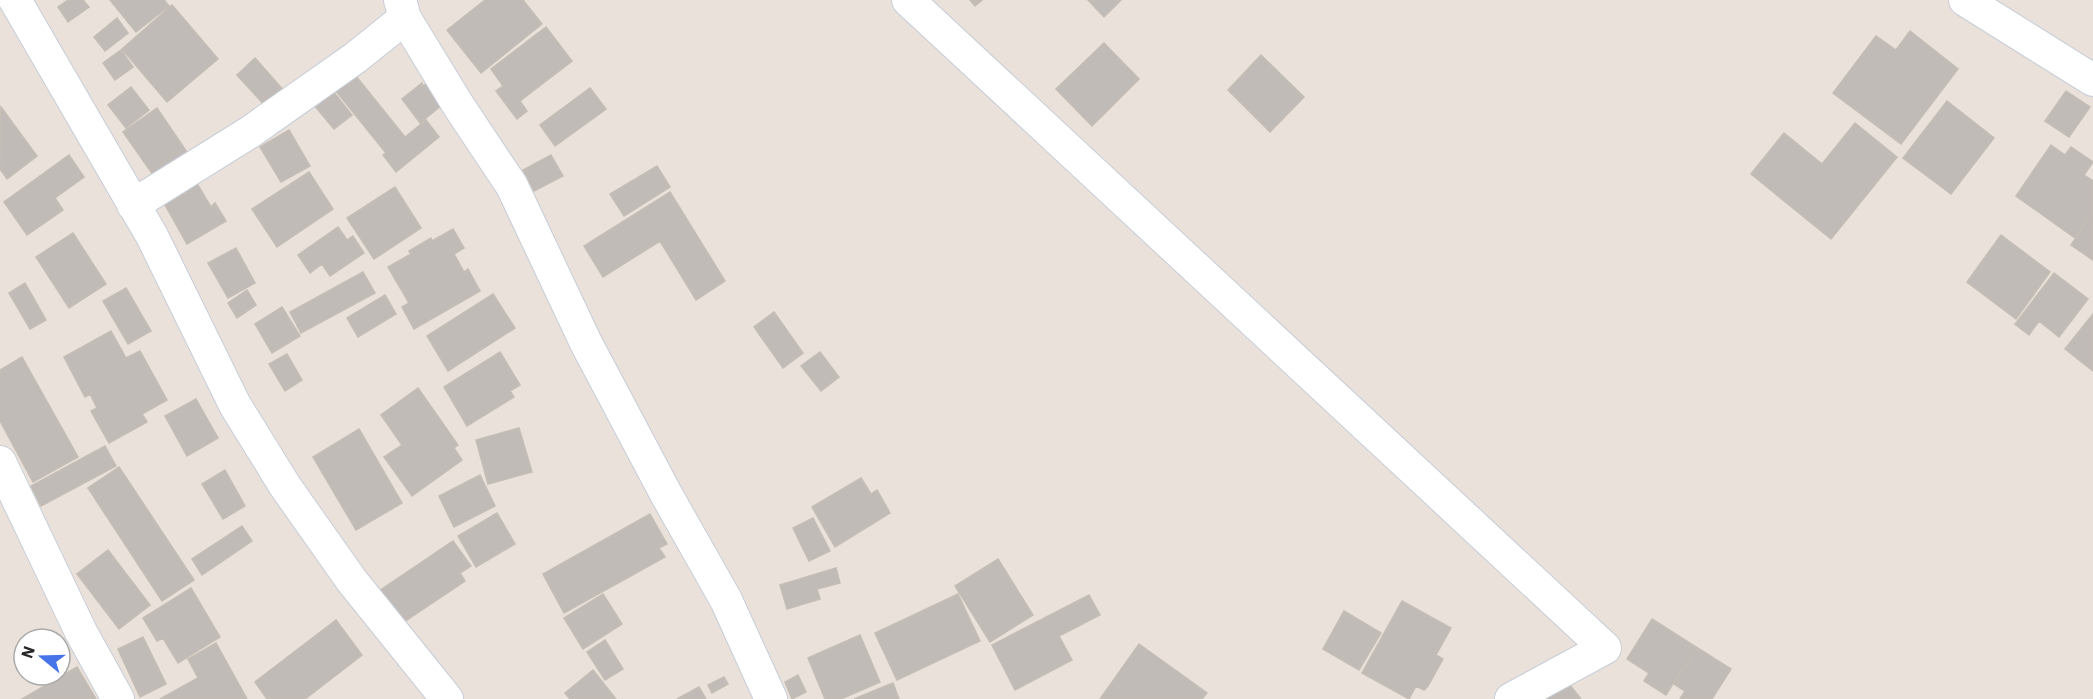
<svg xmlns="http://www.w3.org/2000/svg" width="2093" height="699" viewBox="0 0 2093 699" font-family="'IBM Plex Sans',sans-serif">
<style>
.building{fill:#c1bbb7;stroke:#c4bdb4;stroke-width:1.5}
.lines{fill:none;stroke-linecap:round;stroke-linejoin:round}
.minor-casing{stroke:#c8cdd8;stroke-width:34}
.minor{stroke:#fff;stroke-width:32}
</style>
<rect width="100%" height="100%" fill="#e9e1da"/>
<!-- building -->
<path class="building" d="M68,0H83L89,7L68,22L58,7Z
M110,0H164L169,6L136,32Z
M485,0H523L542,24L481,73L447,30Z
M970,0H982L975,6Z
M1088,0H1121L1104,17Z
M172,5L218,59L167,102L122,49Z
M117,18L128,33L105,51L94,37Z
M546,27L572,61L520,101L527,111L517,119L496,91L503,86L491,69Z
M1910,31L1958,69L1901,144L1833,93L1876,36L1896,50Z
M1104,43L1139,79L1092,126L1056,89Z
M121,50L133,67L115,80L103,63Z
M1261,55L1304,97L1270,132L1228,90Z
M255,58L285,92L267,108L237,75Z
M355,75L405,137L426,120L439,137L396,172L383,155L386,153L335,90Z
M422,83L423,86L426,84L442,105L420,123L402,99Z
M131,87L149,110L126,128L108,105Z
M590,88L606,109L555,146L540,125Z
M332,90L352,115L334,129L314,105Z
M2066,91L2090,107L2069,137L2045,121Z
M1947,101L1994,138L1951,194L1903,158Z
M1,107L37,156L7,179L0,169Z
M157,108L191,158L158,182L123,132Z
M1855,123L1897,157L1831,239L1751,174L1784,133L1822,164Z
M289,130L310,166L281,182L260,147Z
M2051,145L2065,155L2071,147L2093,162L2084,175L2093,181V212L2075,238L2016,196Z
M69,155L84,177L55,198L63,210L27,235L4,202Z
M551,155L563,176L534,191L523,170Z
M657,166L670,187L624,216L610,194Z
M309,172L333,209L277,247L252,209Z
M193,177L211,207L215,203L226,221L187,244L160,196Z
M395,187L421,228L374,259L347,218Z
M670,192L725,281L696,300L660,241L603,277L584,246Z
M2093,212V260L2071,245Z
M338,227L347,240L353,236L364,253L330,276L322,264L310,273L298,255Z
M453,229L464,248L454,254L464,272L468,269L480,291L414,329L402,307L409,303L388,267L411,254L409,251L431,238L432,241Z
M73,233L106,284L69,308L36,257Z
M2001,235L2050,272L2016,319L1967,282Z
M236,248L255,283L228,298L208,263Z
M363,272L375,293L301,333L290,312Z
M2054,273L2088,299L2059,337L2039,321L2029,335L2015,324Z
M25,283L46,320L30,329L9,293Z
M126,288L151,331L128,344L103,301Z
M247,290L256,305L237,318L228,303Z
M493,294L515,328L448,371L427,336Z
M385,295L396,314L358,337L347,318Z
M282,307L300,336L272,353L255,324Z
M774,312L803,353L783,368L754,327Z
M2093,314V371L2065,349Z
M111,331L126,358L140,351L167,400L142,414L147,422L109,443L91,411L97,408L90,394L85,397L64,357Z
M500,352L520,385L510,391L514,397L467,426L444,387Z
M820,352L839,377L821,391L801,366Z
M287,354L302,380L285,391L269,364Z
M22,357L78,457L33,482L0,421V370Z
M418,388L458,445L454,448L462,460L412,496L384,457L402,445L381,415Z
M196,399L218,438L187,456L165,416Z
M519,428L532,472L488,484L476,440Z
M359,429L402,503L356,530L313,457Z
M105,446L116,466L41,506L31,486Z
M119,467L194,580L162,601L88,488Z
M225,470L245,506L223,519L202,484Z
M480,475L495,506L454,527L439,496Z
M861,478L871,494L877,490L890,513L835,547L812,507Z
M497,513L515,544L476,567L458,536Z
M650,514L667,544L659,548L665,557L564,613L543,574Z
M813,518L830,551L809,561L793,528Z
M242,526L252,541L202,575L192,559Z
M453,541L471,566L460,573L465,581L401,624L379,591Z
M108,550L150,605L119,629L77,574Z
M998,559L1033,615L990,642L955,586Z
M836,568L840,583L817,589L820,599L787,609L780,585Z
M191,588L220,637L178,663L163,638L157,641L143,618Z
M603,594L622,624L583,649L564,618Z
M958,594L980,641L897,680L875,633Z
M1089,595L1100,615L1059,636L1072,660L1015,690L992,645Z
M1402,601L1451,628L1436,655L1443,659L1428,686L1424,690L1416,686L1409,699L1362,673Z
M1344,611L1381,633L1359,670L1323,649Z
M1652,619L1696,647L1666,695L1644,681L1649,673L1627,659Z
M336,620L362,655L305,699H267L255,682Z
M860,635L880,682L841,699H825L808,658Z
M143,637L166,684L140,697L118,649Z
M605,640L623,669L605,680L587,652Z
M216,643L247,699H160L198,678L188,659Z
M1139,644L1207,693L1202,699H1100Z
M1696,647L1731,669L1712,699H1680L1685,691L1674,684Z
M77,667L96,699H22Z
M593,670L616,699H570L565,693Z
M798,675L806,692L792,699L785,682Z
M724,677L728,684L712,693L708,685Z
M893,683L899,699H854Z
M1569,684L1581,699H1540L1552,689L1557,694Z
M699,687L706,699H677Z"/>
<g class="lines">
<defs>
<path id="minor" d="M15,0L152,236L235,405L285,486L352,581L447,699
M400,0L405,18L458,105L512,186L586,343L666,494L726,600L771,699
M908,0L1605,648L1511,699
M1965,0L2093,80
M133,205L250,132L355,58L405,18
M0,462L81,632L118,699"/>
</defs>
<!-- minor casing -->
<use href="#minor" class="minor-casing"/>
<!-- minor -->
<use href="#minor" class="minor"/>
</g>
<!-- north arrow -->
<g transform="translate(42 657) rotate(289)"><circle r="28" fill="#ffffff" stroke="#a9a9a9" stroke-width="1.5"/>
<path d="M0-4.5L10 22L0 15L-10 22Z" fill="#4774e9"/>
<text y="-9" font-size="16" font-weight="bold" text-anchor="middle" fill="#272727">N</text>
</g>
</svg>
